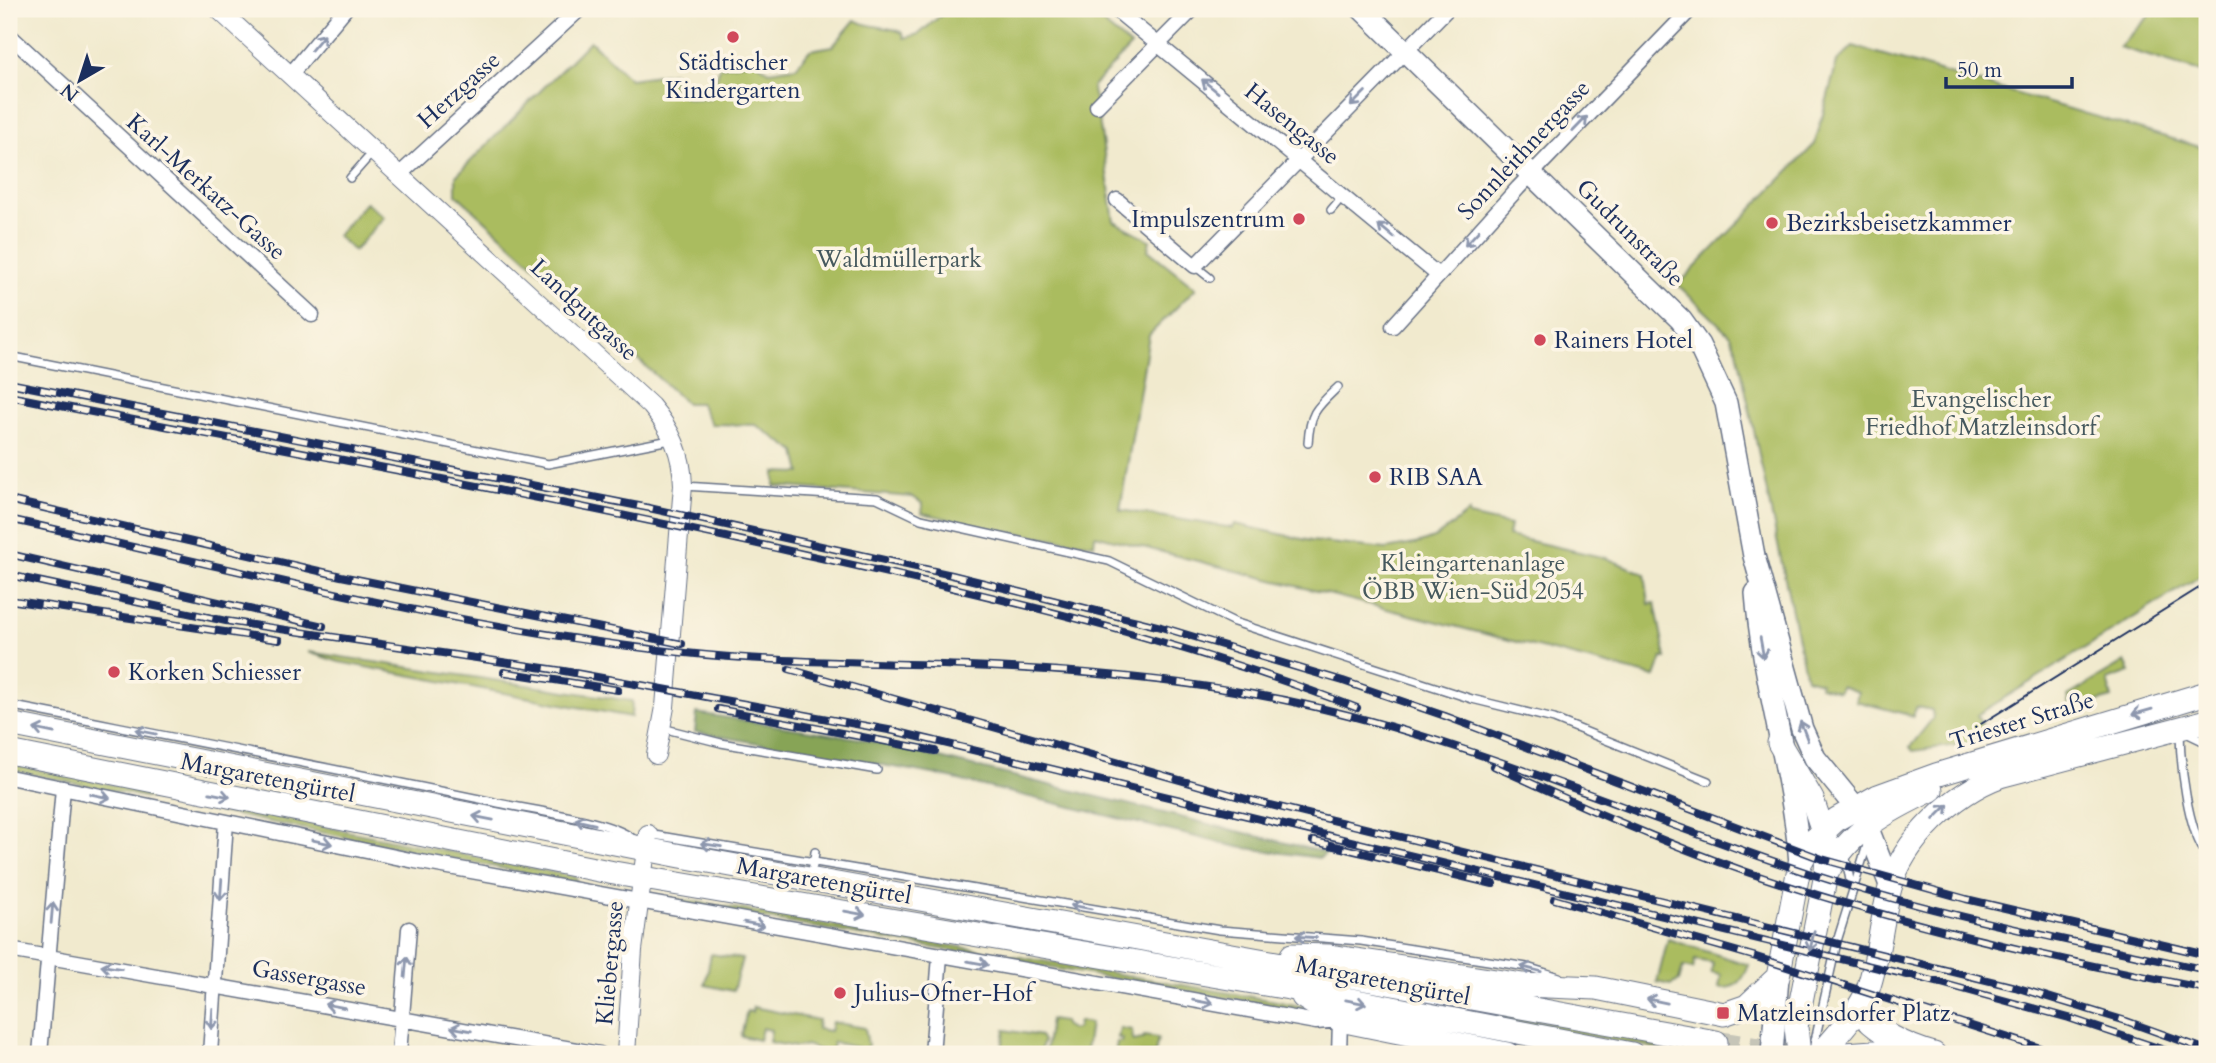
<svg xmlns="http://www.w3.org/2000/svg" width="2216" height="1063" viewBox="0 0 2216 1063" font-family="Cardo,serif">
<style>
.green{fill:#aabc5f;stroke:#62765e;stroke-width:2}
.forest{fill:#87a456;stroke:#516a5a;stroke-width:2}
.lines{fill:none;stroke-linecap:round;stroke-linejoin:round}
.primary-tunnel{stroke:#c6c5b8;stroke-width:23;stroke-dasharray:23 11;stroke-linecap:butt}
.service-casing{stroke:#667085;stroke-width:10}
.minor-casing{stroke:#667085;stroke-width:17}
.tertiary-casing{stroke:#667085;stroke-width:20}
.secondary-casing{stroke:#667085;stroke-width:24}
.primary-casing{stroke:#667085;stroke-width:25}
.service{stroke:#fff;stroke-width:7}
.minor{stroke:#fff;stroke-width:14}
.tertiary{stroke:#fff;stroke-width:18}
.secondary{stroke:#fff;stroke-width:21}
.primary{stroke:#fff;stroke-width:23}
.tram{stroke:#1b2f5e;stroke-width:2}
.rail-casing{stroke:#1b2f5e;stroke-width:8}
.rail{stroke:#fcf5e5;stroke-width:5;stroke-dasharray:16;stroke-linecap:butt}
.oneway{stroke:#8d97ae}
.poi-dot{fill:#d1495b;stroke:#fcf5e5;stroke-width:2.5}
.labels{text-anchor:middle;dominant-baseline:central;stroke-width:7;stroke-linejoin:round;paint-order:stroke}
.poi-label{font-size:24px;fill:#1b2f5e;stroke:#fcf5e5;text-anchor:start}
.street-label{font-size:24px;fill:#1b2f5e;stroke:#fcf5e5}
.park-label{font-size:24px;fill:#46595e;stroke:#fcf5e5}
</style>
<rect width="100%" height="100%" fill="#fcf5e5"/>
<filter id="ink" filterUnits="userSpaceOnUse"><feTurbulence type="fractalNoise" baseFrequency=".0143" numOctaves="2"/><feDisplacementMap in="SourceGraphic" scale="14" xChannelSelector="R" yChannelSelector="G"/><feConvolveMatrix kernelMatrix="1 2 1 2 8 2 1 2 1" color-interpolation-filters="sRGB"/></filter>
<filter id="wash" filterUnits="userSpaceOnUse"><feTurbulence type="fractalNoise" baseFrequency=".00686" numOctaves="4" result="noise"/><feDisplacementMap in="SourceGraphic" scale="28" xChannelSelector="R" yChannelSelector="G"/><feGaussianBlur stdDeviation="1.57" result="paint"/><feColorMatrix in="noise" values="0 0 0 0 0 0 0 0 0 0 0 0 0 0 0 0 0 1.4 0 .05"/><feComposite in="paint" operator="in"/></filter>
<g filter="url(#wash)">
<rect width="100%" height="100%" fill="#f1eace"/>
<!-- green -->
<path class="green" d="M948,9H1085L1131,46L1092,87L1097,106L1114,221L1150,240L1148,250L1196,288L1149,335L1120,510L1233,528L1235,524L1311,541L1386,549L1420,543L1436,537L1469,512V516L1510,525L1508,536L1606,558L1645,574L1649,604L1655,603L1666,658H1662L1655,677L1095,535L1094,544L1013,533L922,513L923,504L913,497L775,486V472L801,473L796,452L756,425L711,424L700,403H686L456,194V176L590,41L630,79L673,73L672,90L688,98L710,99L720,67L755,61L769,71L796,67L810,50L833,46L855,20C871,29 888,25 903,33L904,38L919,34Z
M2156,9H2207V74L2119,47Z
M1853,46L2207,149V572L1977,715L1989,736L1980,742L1913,751L1910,747L1933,718L1932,710L1916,707L1913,716L1856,701L1858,692L1841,686L1839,691L1820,686L1821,682L1806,678L1737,350L1730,335L1678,285L1815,144L1837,62Z
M366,202L384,217L354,251L337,236Z
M308,652L632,701L631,717L339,662Z
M2125,662L2130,672L2107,680L2112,698L2071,709L2068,696Z
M9,764L576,877V883L9,770Z
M669,897L1275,1001L1301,1006L1319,1017L1272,1010L1268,1005L668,902Z
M1668,939L1749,965C1743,981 1737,989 1719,988L1721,975L1711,973L1713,963L1695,960L1693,969L1683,967L1679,981L1670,985L1657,982Z
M711,954L742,959L733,991L705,985Z
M1367,990L1712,1051V1054H1687L1366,995Z
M753,1007L818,1020L817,1029L830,1031L832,1022L865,1028L868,1046L863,1049L833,1042L831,1054L806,1045L796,1047L769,1042L771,1030L762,1028L759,1040L741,1036L747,1011L752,1012Z
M1050,1020L1064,1022V1025L1072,1030L1077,1028L1078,1021L1090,1023L1086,1050L1108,1054L1045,1053Z
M1120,1028L1132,1030L1133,1041L1143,1039L1144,1036L1158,1038L1155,1054H1115L1117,1042H1121L1122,1038H1118Z
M1005,1030L1040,1036L1043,1041L1040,1054H1001Z"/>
<!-- forest -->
<path class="forest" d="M697,713L862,739L1327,853L1320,858L1238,847L933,774L695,732Z"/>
</g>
<g filter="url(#ink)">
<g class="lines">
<!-- primary-tunnel -->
<path class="primary-tunnel" d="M1716,1042L1789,1054"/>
<defs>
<path id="service" d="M350,178L373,152
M1331,210L1343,196
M1195,266L1210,278
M9,356L548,464L670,440
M1308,443C1310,412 1316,408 1338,387
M684,486L877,498L921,519L1109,561L1234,622L1472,699L1554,719L1708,781
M9,705C171,737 332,768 494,802C527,810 608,819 632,838
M662,728L721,743L877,770
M2207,743L2180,730C2180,761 2187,831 2207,855
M2207,774L2205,782L2207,793
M648,834L1220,930L1361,941L1527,967L1559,977
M1845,853L1851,886
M813,866L815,852
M1812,1054L1838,938L1868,842"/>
<path id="minor" d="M1115,9L1438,275
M9,35L312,315
M290,75L345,9
M1097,106L1193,9
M399,175L580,9
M1117,200L1195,266L1447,9
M1393,326L1518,188L1691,9
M9,777L415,861L1316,1022L1340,1020L1339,1054
M9,950L600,1054
M40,1054L63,788
M210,1054L226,822
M399,1054L409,929
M932,1054L940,956"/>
<path id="tertiary" d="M218,9L651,406C672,431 682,453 683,485L665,707L656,755
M626,1054L633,950L648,834"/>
<path id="secondary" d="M1362,9L1681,320L1699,345L1726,403L1754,556L1802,729L1815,758L1856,808L1867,826L1890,885
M1756,593C1763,684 1793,772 1800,863
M1772,1054L1778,977"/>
<path id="primary" d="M9,724L681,856L1716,1042
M1779,743L1812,799L1827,843L1826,874L1796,1027L1799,1054
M9,752L614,873L1289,988L1632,1054
M1827,873C1849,831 1889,810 1931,790
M1292,955L1330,956L1523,985L1596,988L1724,1014L1747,1006L1778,977L1800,863L1812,842L1837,819L1878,796L1936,775L2207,693
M1303,997L1340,1020L1507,1054
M1858,1008C1873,1031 1908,1047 1934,1054
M1821,1054C1837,1034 1859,1013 1868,989C1879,957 1881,921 1890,888C1903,840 1954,793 2000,776L2207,721
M1845,1054L1916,1049"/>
</defs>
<!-- service casing -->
<use href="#service" class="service-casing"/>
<!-- minor casing -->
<use href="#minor" class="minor-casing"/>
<!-- tertiary casing -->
<use href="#tertiary" class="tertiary-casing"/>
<!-- secondary casing -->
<use href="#secondary" class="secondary-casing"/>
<!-- primary casing -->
<use href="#primary" class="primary-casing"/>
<!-- service -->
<use href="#service" class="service"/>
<!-- minor -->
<use href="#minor" class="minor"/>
<!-- tertiary -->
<use href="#tertiary" class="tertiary"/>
<!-- secondary -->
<use href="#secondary" class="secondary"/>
<!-- primary -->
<use href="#primary" class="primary"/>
<!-- tram -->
<path class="tram" d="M1981,724L2207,583"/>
<defs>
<path id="rail" d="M9,383L649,508L952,575L1161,627L1343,681L1445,716L1822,859L1966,899L2207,955
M9,396C271,447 534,494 794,552C985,594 1175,637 1357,708
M9,500L341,576L682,644
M9,519C233,568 458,629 686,653C781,663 875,662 969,666C1075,670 1180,679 1284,700C1467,738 1635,816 1811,874C1940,916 2075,942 2207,970
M9,554L323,626
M9,575L226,621L564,671L894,731L1941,983L2069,1018L2176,1054
M9,600L279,640
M789,669L1250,800L2015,987L2126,1021L2207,1050
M504,672L618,690
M718,709L935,751
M1494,766C1577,804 1659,841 1744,871C1894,923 2052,959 2207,989
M1313,841L1493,884
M1554,899L1753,956L2059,1054"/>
</defs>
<!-- rail casing -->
<use href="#rail" class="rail-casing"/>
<!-- rail -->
<use href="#rail" class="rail"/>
</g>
<!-- one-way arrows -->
<defs><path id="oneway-shaft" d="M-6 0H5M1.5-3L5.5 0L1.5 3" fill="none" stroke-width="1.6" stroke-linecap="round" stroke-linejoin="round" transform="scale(1.75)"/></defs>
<g class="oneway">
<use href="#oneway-shaft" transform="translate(318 42) rotate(-50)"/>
<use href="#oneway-shaft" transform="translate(1210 86) rotate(-141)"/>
<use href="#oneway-shaft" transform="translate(1358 99) rotate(135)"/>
<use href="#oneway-shaft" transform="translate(1580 124) rotate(-46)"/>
<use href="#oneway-shaft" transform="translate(1386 231) rotate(-140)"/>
<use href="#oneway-shaft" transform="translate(1472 238) rotate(133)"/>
<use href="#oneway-shaft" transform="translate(1762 648) rotate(80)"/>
<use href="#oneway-shaft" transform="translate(2142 712) rotate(164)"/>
<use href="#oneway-shaft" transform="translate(44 731) rotate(-168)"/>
<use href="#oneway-shaft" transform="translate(1804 731) rotate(-111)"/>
<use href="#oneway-shaft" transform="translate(146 732) rotate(-169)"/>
<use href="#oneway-shaft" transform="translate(220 795) rotate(11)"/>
<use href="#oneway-shaft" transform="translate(100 796) rotate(12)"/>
<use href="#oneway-shaft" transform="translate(1941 812) rotate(-45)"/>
<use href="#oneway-shaft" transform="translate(483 818) rotate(-169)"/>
<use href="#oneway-shaft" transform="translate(585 822) rotate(-167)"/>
<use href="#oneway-shaft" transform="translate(322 842) rotate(12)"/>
<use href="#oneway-shaft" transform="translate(711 845) rotate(-171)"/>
<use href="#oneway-shaft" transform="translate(221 890) rotate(94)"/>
<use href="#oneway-shaft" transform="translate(1081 907) rotate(-170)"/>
<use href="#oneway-shaft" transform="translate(52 913) rotate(-85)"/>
<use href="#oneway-shaft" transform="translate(855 913) rotate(10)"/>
<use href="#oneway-shaft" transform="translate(754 924) rotate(10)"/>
<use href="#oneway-shaft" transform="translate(1306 937) rotate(-176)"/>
<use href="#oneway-shaft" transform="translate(1812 941) rotate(102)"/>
<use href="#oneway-shaft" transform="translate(978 963) rotate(10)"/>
<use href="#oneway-shaft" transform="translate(111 967) rotate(-171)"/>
<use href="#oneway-shaft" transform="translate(406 967) rotate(-85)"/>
<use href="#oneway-shaft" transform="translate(1531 969) rotate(-166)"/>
<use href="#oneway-shaft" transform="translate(1657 1001) rotate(-168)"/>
<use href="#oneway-shaft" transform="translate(1203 1002) rotate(10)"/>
<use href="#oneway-shaft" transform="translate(1356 1002) rotate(11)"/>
<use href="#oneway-shaft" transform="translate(335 1006) rotate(-170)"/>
<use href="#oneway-shaft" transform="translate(212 1019) rotate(94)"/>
<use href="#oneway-shaft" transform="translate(461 1029) rotate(-170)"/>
</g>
</g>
<!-- markers -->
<g class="poi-dot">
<circle cx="733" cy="37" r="7"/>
<circle cx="1299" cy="219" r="7"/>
<circle cx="1772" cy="223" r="7"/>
<circle cx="1540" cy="340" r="7"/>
<circle cx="1375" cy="477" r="7"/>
<circle cx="114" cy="672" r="7"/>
<circle cx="840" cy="993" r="7"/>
<rect x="1716" y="1006" width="14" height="14" rx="3.5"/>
</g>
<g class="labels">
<!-- poi labels -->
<g class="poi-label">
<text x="733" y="62" text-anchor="middle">Städtischer<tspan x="733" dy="28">Kindergarten</tspan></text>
<text x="1285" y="219" text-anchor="end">Impulszentrum</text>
<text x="1786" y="223">Bezirksbeisetzkammer</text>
<text x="1554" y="340">Rainers Hotel</text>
<text x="1389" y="477">RIB SAA</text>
<text x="128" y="672">Korken Schiesser</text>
<text x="854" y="993">Julius-Ofner-Hof</text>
<text x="1737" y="1013">Matzleinsdorfer Platz</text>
</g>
<!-- street labels -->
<g class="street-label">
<text transform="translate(459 90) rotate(-42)">Herzgasse</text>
<text transform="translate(1292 124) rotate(39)">Hasengasse</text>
<text transform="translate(1524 150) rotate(-47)">Sonnleithnergasse</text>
<text transform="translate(206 187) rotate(42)">Karl-Merkatz-Gasse</text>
<text transform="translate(1630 233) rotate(45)">Gudrunstraße</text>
<text transform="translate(584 310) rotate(43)">Landgutgasse</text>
<text transform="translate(2022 721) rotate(-17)">Triester Straße</text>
<text transform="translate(268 778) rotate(11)">Margaretengürtel</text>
<text transform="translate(824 881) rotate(10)">Margaretengürtel</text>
<text transform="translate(610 963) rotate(-85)">Kliebergasse</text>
<text transform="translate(309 978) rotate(10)">Gassergasse</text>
<text transform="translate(1383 981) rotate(11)">Margaretengürtel</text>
</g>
<!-- park labels -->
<g class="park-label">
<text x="899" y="259">Waldmüllerpark</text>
<text x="1981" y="399">Evangelischer<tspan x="1981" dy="28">Friedhof Matzleinsdorf</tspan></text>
<text x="1473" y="563">Kleingartenanlage<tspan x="1473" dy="28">ÖBB Wien-Süd 2054</tspan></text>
</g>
</g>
<!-- margin -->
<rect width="2216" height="1063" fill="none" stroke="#fcf5e5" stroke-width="35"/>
<!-- north arrow -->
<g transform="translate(80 80) rotate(219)" stroke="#fcf5e5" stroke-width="5" paint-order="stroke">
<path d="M0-5L12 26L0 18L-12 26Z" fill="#1b2f5e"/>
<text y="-10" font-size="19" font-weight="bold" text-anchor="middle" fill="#1b2f5e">N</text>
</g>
<!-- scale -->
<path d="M1946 77v10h126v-10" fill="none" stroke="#1b2f5e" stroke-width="3.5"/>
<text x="1957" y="77" font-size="21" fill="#1b2f5e" stroke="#fcf5e5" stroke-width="5" paint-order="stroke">50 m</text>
</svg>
